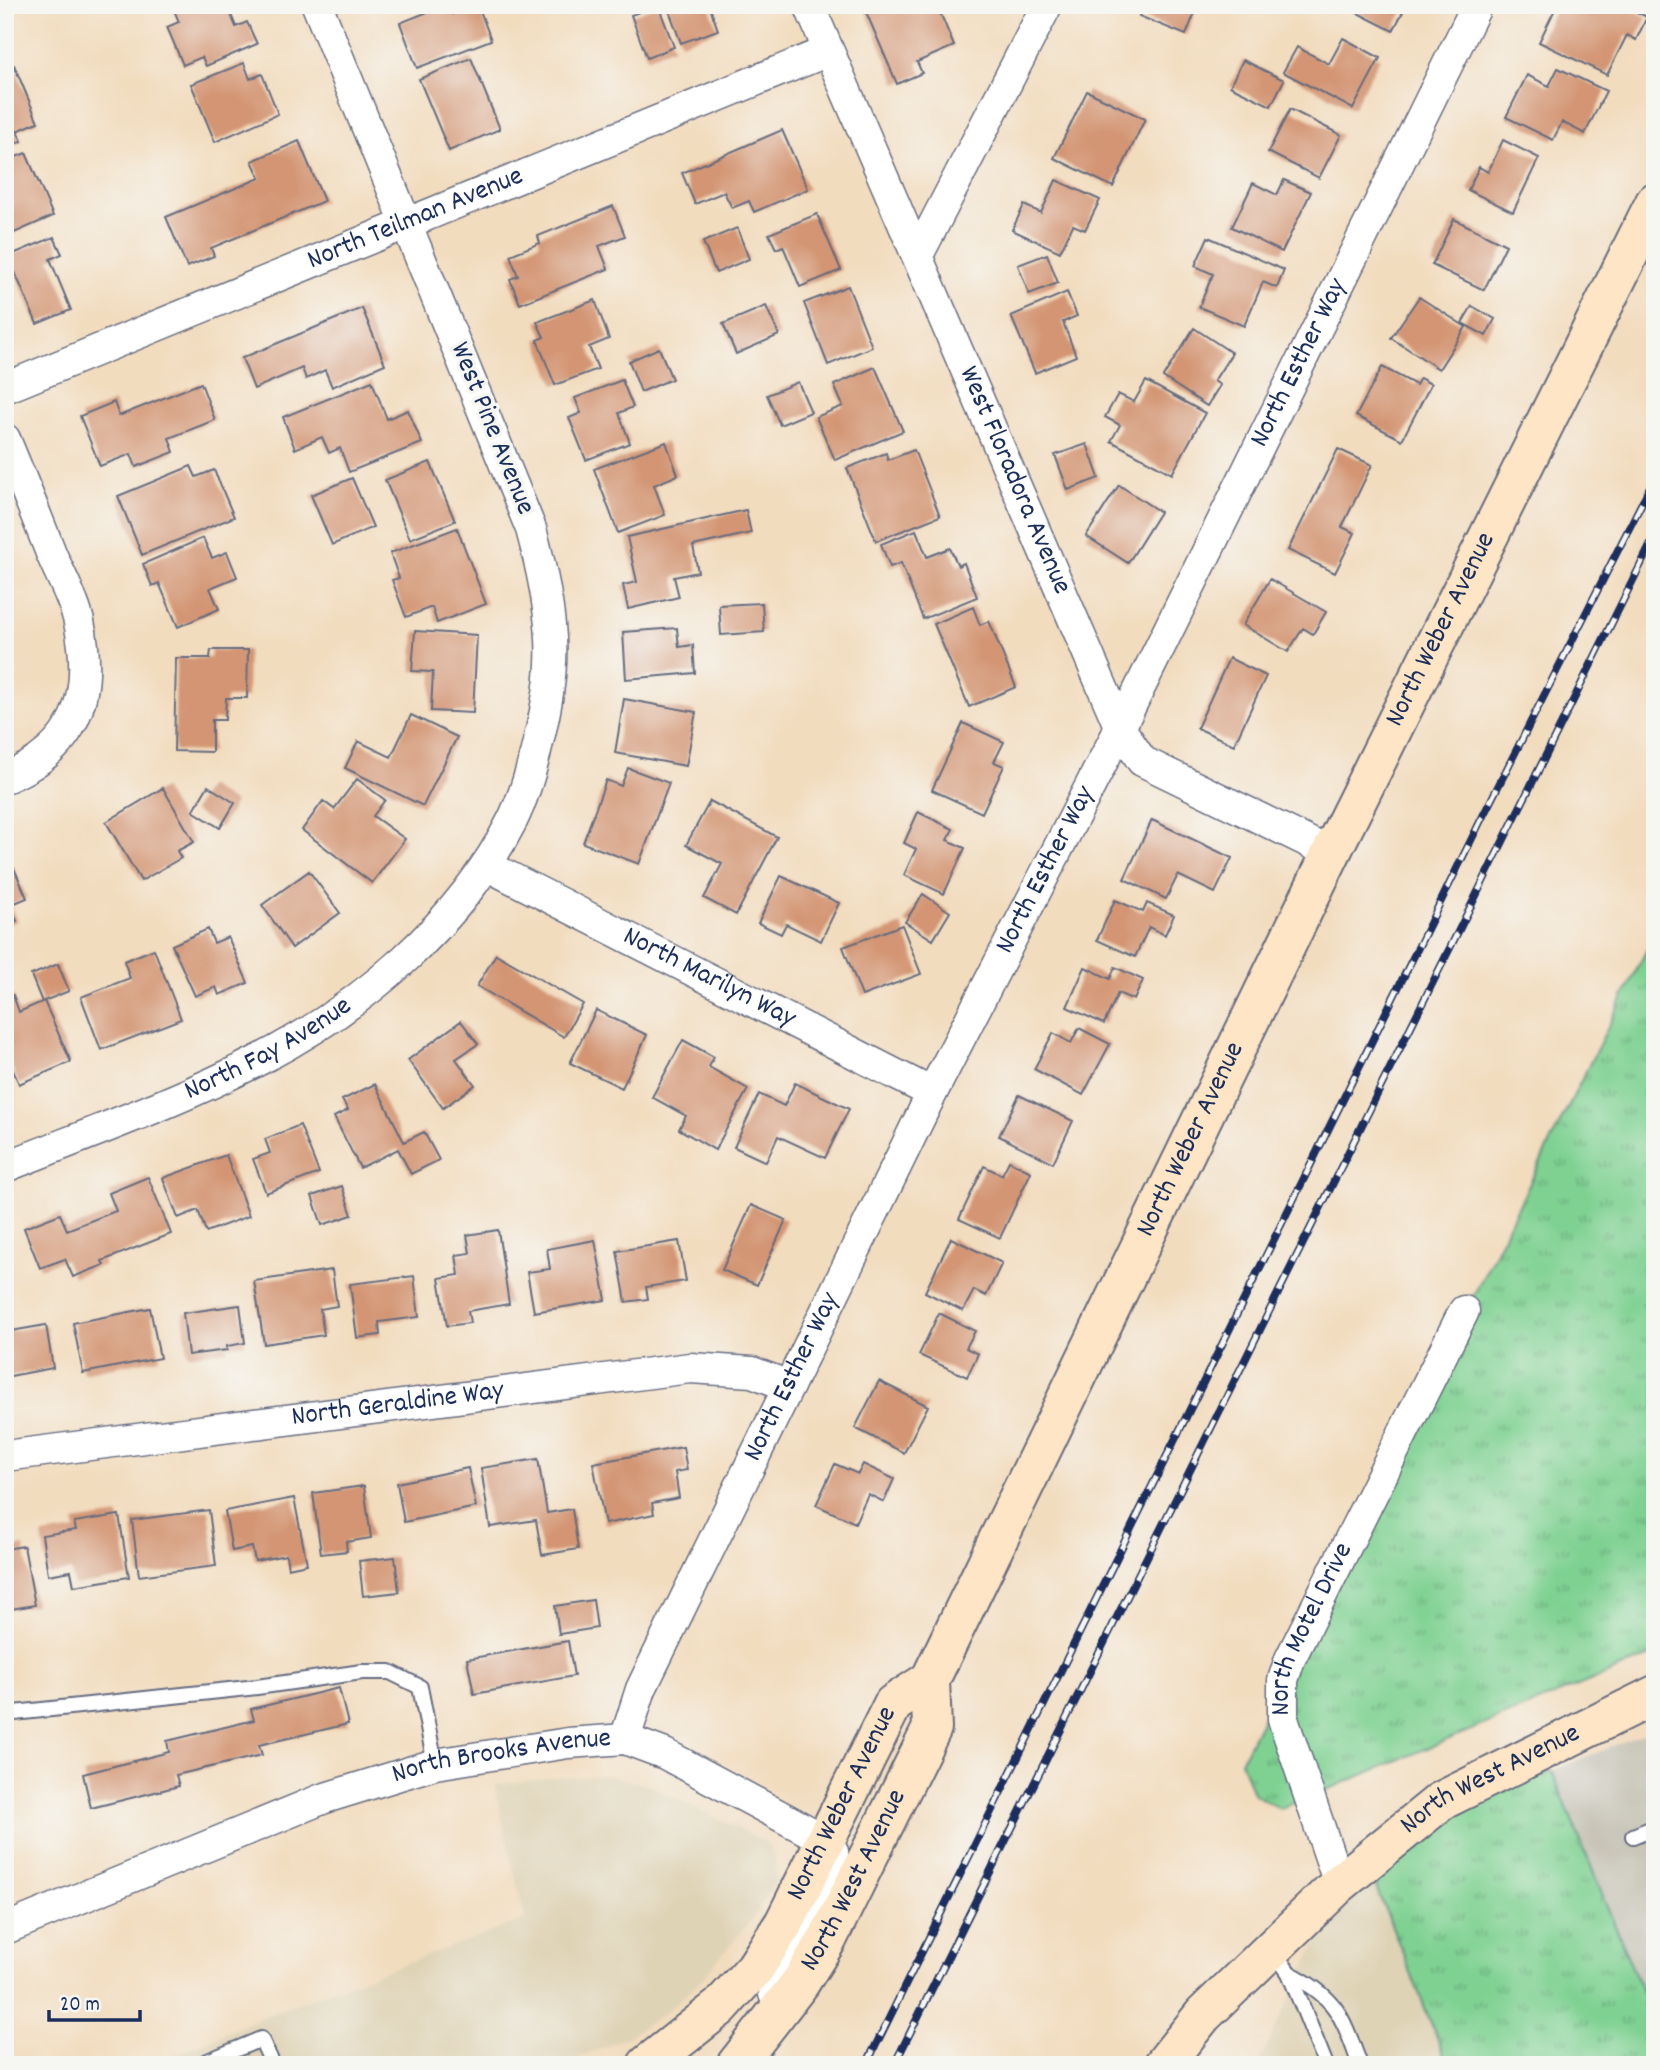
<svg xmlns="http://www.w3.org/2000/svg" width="1660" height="2070" viewBox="0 0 1660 2070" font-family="Dekko,sans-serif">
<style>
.built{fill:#dfd3b6}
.industrial{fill:#c8c4b8}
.grass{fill:url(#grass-tufts);stroke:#4d8078;stroke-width:2}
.building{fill:#d39573}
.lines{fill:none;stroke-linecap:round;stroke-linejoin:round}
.lane-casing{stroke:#666c80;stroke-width:18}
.street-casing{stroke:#666c80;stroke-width:33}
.secondary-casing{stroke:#666c80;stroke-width:42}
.lane{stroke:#fff;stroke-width:14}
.street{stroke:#fff;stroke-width:30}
.secondary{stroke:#fde5c5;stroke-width:38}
.rail-casing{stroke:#1b2f5e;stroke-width:8}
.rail{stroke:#f6f6f2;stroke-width:5;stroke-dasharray:16;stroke-linecap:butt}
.labels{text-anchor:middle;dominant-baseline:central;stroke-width:7;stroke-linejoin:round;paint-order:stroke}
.street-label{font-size:28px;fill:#1b2f5e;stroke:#f6f6f2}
</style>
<defs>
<pattern id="grass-tufts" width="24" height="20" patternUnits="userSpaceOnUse" patternTransform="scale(1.75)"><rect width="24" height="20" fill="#7fd192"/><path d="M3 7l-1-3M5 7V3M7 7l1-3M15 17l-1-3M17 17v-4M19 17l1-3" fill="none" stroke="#67aa7a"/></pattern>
</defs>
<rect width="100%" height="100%" fill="#f6f6f2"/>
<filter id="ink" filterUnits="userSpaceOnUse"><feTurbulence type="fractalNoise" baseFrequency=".0143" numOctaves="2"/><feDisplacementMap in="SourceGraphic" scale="14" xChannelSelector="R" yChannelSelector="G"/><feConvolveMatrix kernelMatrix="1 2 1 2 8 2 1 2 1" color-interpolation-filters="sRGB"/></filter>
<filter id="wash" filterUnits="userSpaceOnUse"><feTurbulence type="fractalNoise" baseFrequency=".00686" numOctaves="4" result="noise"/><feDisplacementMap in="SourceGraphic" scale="28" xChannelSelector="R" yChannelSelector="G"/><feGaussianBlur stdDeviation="1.57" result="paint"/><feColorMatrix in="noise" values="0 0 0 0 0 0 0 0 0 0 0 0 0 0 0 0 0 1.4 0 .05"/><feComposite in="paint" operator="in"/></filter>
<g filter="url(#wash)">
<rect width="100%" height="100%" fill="#f2dcbe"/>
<!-- built -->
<path class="built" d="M610,1776L653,1787L766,1842L775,1856L776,1880L755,1915L701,1980L665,2013L627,2037L563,2065H152L274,2012L525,1919L494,1785L556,1777Z
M1361,1850L1448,2065H1258Z"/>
<!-- industrial -->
<path class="industrial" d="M1655,1729V2023L1552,1771Z"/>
<!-- grass -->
<path class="grass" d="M1655,933V1654L1280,1809L1253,1793L1241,1761Z
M1552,1771L1655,2024V2065H1448L1361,1850Z"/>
<g id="blocks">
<!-- building -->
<path class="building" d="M172,5H227L236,27L247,22L257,44L206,66L202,57L183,65L167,27L179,22Z
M445,5H449L452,14L478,5L491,40L417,68L400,23Z
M658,5L674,47L647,58L631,15Z
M667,5H709L718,30L681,43Z
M863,5H895L896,8L903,5H937L954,46L917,62L922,73L897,84Z
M1143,5H1198L1186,35L1139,16Z
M1342,5H1398L1405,8L1393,31Z
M1557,5L1583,8L1584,5H1623L1647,17L1636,40L1627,35L1607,75L1539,42Z
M1343,38L1380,58L1353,109L1283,72L1297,47L1329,64Z
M471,58L500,129L449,151L419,79Z
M1243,60L1284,80L1271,106L1230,86Z
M244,63L250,79L262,74L278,114L215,142L191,84Z
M14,65L38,122L17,131L22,141L5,148V69Z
M1558,68L1606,91L1585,134L1562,122L1553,140L1506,117L1527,75L1549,86Z
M1087,91L1145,119L1113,187L1054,158Z
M1290,109L1341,135L1319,178L1268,152Z
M782,130L808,189L754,212L749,201L732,208L724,192L695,204L682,173Z
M1503,140L1539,158L1513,212L1468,190L1479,167L1488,172Z
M299,141L324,201L211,248L214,256L187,267L166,217L260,178L252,161Z
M26,153L53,216L5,237V161Z
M1056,180L1100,200L1085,230L1073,225L1060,252L1012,230L1024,205L1041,213Z
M1284,180L1311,192L1282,252L1232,227L1253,183L1277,195Z
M613,206L625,236L599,246L608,269L520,304L510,279L518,276L510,255L540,243L538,236Z
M817,214L841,270L800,287L783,246L776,249L769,234Z
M1454,219L1506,245L1484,290L1432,265Z
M737,228L749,259L716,273L703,242Z
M54,237L62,254L50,259L71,310L37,324L8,256Z
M1208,237L1284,270L1277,288L1263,282L1244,326L1199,307L1213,274L1195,266Z
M1047,254L1058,283L1029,294L1018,265Z
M848,286L872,347L828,365L804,303Z
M1067,292L1077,316L1063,322L1076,356L1035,373L1011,316Z
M1419,297L1466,327L1439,369L1391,338Z
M595,300L609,339L589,347L598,369L555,385L537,340L544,337L537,322Z
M766,306L779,335L736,354L723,324Z
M1472,306L1495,319L1486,336L1462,323Z
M362,308L385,364L332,387L325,370L306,379L302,368L254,389L242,358Z
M1194,328L1232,353L1214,381L1220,385L1207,406L1163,377Z
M659,348L672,379L641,392L629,361Z
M875,367L903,431L835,460L816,417L843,406L834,385Z
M1382,367L1416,385L1420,378L1431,384L1402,440L1356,416Z
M622,380L633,407L619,413L630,443L586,460L569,418L581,413L575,398Z
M372,381L387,419L408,410L422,443L349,472L340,448L329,453L322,437L295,449L283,417Z
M1146,381L1205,413L1172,474L1111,441L1120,425L1105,417L1118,394L1134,402Z
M798,382L811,412L780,425L767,395Z
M201,383L215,420L169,438L174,452L136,467L131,454L100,466L80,416L114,402L119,416Z
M666,442L678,475L654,485L665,515L618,533L594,469Z
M1087,444L1099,478L1068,490L1055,455Z
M1338,449L1372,465L1342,527L1355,533L1335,573L1288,550Z
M914,450L940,516L876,541L847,468L886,453L888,460Z
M430,462L455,521L410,539L385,480Z
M191,466L196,477L214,470L234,517L142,555L118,496Z
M352,478L373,527L332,545L311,495Z
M1119,485L1160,512L1128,563L1086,536Z
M746,510L751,533L693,546L698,572L674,577L679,597L628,609L623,585L637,582L627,537Z
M457,528L486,604L437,623L432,607L406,617L392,580L399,578L390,553Z
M916,530L927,557L950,548L958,566L964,563L977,597L923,619L901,563L890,567L881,544Z
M203,538L212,558L227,552L237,577L210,588L219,609L178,627L159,583L152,586L143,564Z
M1270,579L1326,612L1313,634L1303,628L1288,652L1243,625Z
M762,603L764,632L721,635L719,605Z
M973,607L980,625L989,621L1016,687L969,707L934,624Z
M677,628L679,647L693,645L695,673L626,679L623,632Z
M415,631L477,635L473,713L431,711L433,672L412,671Z
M211,650H248L247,698H226L225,720H212V752L174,751L176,658H210Z
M1229,658L1266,676L1234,745L1197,728Z
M624,699L696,712L686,766L615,753Z
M411,715L457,737L423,806L345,768L358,741L391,757Z
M963,723L1004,742L994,762L1004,766L982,813L932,790Z
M628,768L669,783L639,864L583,843L606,780L621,786Z
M357,779L385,800L373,816L405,839L372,883L302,830L323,801L334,809Z
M208,786L235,803L220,828L193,811Z
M163,788L194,842L177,851L181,858L141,881L106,822Z
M710,801L777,837L736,915L704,898L722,864L686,845Z
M918,812L953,829L947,840L965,848L944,894L904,875L916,849L904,843Z
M1152,820L1232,858L1215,893L1178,875L1166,899L1124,879Z
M13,866L27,898L10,905L17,921L5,926V869Z
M309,871L340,913L292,948L262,905Z
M781,876L839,903L821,941L786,924L781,934L758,923Z
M923,894L950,912L933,940L905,922Z
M1115,900L1143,912L1147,903L1174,915L1165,935L1149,927L1135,957L1097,940Z
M902,925L921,974L862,996L843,947Z
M208,929L214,943L228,937L248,983L219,995L216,987L195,996L172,945Z
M154,949L181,1019L101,1050L81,997L130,978L124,961Z
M496,954L583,1004L564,1037L477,986Z
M58,964L69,991L44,1001L71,1062L19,1084L5,1052V998L13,995L19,1012L42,1002L31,975Z
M1085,967L1110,979L1115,967L1143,980L1134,1000L1118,993L1104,1024L1067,1007Z
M596,1010L647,1035L622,1088L570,1063Z
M461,1021L478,1044L456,1059L475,1085L443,1108L408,1060Z
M1079,1028L1110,1044L1083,1095L1034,1069L1053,1033L1071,1043Z
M683,1040L714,1057L709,1067L748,1089L715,1150L679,1129L686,1116L652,1097Z
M795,1083L849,1109L825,1158L778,1136L766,1162L734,1147L759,1094L784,1106Z
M375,1084L404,1142L424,1132L439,1160L411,1174L398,1149L360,1168L334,1117L348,1110L342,1100Z
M1019,1095L1073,1121L1053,1163L999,1136Z
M300,1125L319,1173L266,1193L253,1159L270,1153L265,1139Z
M226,1155L249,1216L206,1232L198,1210L178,1218L163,1178Z
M1009,1161L1031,1172L1000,1238L959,1219L984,1166L1002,1175Z
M148,1177L171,1234L102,1261L104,1265L73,1277L65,1259L40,1268L24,1228L60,1214L67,1230L116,1211L109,1193Z
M342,1186L352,1215L322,1225L312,1196Z
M751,1205L786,1220L757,1285L722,1270Z
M498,1230L509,1304L468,1311L470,1323L447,1326L439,1278L459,1275L456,1255L470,1253L467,1235Z
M951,1238L1002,1263L986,1296L974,1290L963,1311L925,1292Z
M595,1240L606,1300L534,1312L527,1272L550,1269L547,1249Z
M679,1241L686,1281L646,1287L648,1299L626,1302L617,1251Z
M332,1270L337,1306L320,1309L324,1335L264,1344L254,1281Z
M414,1276L419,1317L379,1322L380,1335L357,1338L350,1284Z
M240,1305L245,1343L227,1346V1350L188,1355L183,1313Z
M150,1308L160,1358L83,1373L73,1323Z
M939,1313L975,1331L966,1348L978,1354L967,1377L919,1355Z
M46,1325L53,1368L5,1377V1332Z
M879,1381L928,1406L904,1453L855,1428Z
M683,1447L687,1470L675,1472L679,1498L652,1503L654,1514L605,1524L593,1463Z
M538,1459L547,1513L572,1509L578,1549L542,1555L536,1520L490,1527L481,1468Z
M835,1464L858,1474L863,1464L894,1479L884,1502L868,1494L855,1523L816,1505Z
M468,1468L476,1507L404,1522L397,1483Z
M364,1486L371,1538L346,1542L347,1551L321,1554L313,1493Z
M294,1498L307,1564L288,1568L286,1555L255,1561L252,1547L232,1551L225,1511Z
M209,1510L216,1566L139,1576L132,1520Z
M119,1515L129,1577L74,1586L71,1571L48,1575L42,1535L76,1530L74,1522Z
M24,1546L35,1605L5,1610V1549Z
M395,1557L399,1592L363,1596L359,1561Z
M593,1600L597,1628L559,1634L555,1606Z
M568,1641L574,1676L474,1694L467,1659Z
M339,1688L348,1724L259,1745L262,1755L176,1775L179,1786L91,1808L83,1774L169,1752L167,1741L254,1720L251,1709Z"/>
</g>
</g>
<g filter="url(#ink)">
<use href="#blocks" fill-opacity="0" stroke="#666c80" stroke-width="2"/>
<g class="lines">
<defs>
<path id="lane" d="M5,1714L257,1687L362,1672H390L420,1687L435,1764
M1633,1836L1655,1827
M1273,1950L1289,1973L1326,2065
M1289,1973C1338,1998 1342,2016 1360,2065
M198,2065L261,2039L273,2065"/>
<g id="street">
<path id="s1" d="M809,5L1120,728L1142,761L1331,853"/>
<path d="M918,255L1047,5"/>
<path id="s2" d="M5,388L828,51"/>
<path d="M5,439C21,477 36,515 51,553C60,575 74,599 79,622C95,696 76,749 5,778"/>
<path id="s3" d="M486,865L932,1093"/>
<path id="s4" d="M5,1167C90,1133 178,1102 259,1060C363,1006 460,924 513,819C525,794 533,765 539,738C547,706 553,672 551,638C549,601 541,566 531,529L317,5"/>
<path id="s5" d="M5,1456L690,1368L752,1372L789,1386"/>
<path id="s6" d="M625,1739L641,1689L932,1093L1120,728L1477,5"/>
<path id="s7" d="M1339,1884L1283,1719V1680L1290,1659L1464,1311"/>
<path id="s8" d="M5,1929L322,1799L435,1764L568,1743L625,1739L665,1754L825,1840L833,1851L835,1883L774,1994"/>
</g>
<g id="secondary">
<path id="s9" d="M647,2065L720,2007L755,1968L784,1923L893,1704L930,1680L1331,853L1655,202"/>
<path id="s10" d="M736,2065L800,1983L827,1940L932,1728L930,1680"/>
<path id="s11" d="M1163,2065L1203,2015L1339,1884L1441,1801L1655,1695"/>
</g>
</defs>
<!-- lane casing -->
<use href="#lane" class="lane-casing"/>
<!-- street casing -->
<use href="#street" class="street-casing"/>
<!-- secondary casing -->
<use href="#secondary" class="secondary-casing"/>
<!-- lane -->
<use href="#lane" class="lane"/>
<!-- street -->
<use href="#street" class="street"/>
<!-- secondary -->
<use href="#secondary" class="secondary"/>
<defs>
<path id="rail" d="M866,2065L1482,818L1655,477
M894,2065L1655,536"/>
</defs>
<!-- rail casing -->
<use href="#rail" class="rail-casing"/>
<!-- rail -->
<use href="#rail" class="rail"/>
</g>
</g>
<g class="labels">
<!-- street labels -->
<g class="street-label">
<text stroke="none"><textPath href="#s2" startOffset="444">North Teilman Avenue</textPath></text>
<text stroke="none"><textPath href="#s6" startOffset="1533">North Esther Way</textPath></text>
<text transform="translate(491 429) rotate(68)">West Pine Avenue</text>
<text stroke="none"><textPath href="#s1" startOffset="518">West Floradora Avenue</textPath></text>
<text stroke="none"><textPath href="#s9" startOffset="1656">North Weber Avenue</textPath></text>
<text stroke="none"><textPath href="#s6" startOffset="966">North Esther Way</textPath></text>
<text stroke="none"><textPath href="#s3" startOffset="250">North Marilyn Way</textPath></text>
<text stroke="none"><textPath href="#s4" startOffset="289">North Fay Avenue</textPath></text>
<text stroke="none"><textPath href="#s9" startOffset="1088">North Weber Avenue</textPath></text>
<text stroke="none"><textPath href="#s6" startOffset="399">North Esther Way</textPath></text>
<text stroke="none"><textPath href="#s5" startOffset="396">North Geraldine Way</textPath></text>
<text stroke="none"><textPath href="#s7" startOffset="270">North Motel Drive</textPath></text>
<text stroke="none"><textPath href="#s8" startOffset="528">North Brooks Avenue</textPath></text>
<text stroke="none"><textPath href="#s11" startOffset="438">North West Avenue</textPath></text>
<text stroke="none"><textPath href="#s9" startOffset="332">North Weber Avenue</textPath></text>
<text stroke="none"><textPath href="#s10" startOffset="220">North West Avenue</textPath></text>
</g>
</g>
<!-- margin -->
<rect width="1660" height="2070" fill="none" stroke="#f6f6f2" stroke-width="28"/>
<!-- scale -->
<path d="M49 2010v10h91v-10" fill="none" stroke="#1b2f5e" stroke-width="3.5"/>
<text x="60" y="2010" font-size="21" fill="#1b2f5e" stroke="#f6f6f2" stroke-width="5" paint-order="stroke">20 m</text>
</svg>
